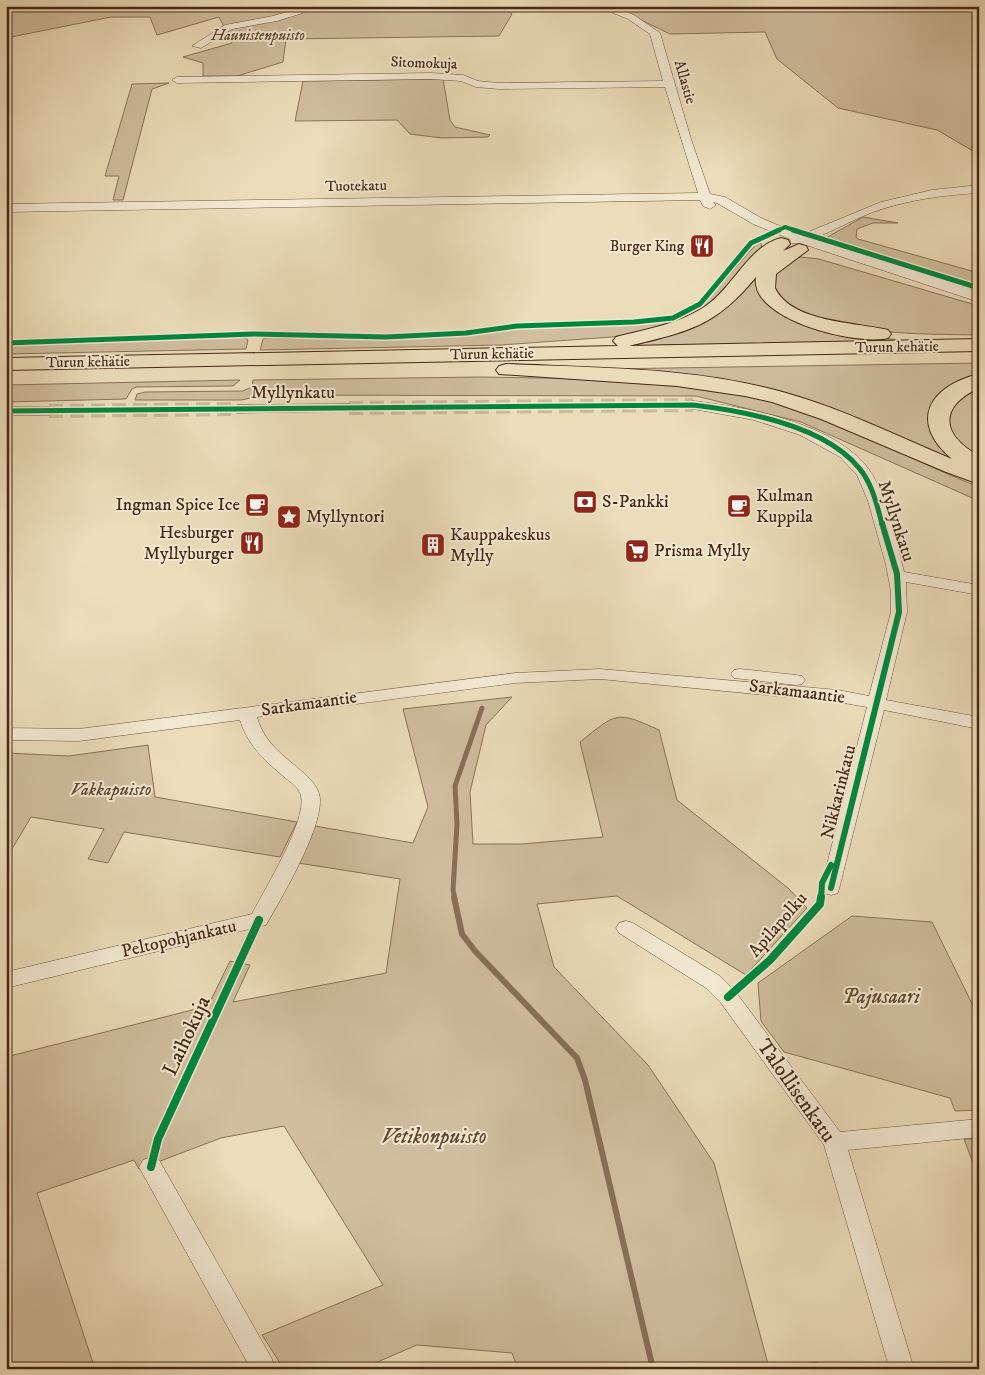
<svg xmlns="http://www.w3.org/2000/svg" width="985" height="1375" viewBox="0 0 985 1375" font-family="'IM FELL DW Pica',serif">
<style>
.green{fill:#d0be9e;stroke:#8b7359}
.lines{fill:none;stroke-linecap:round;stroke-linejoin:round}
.stream-far1{stroke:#886f56;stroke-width:5}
.stream{stroke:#886f56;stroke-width:6}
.minor-tunnel{stroke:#cbb999;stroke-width:14;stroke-dasharray:14 7;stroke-linecap:butt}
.minor-casing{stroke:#70553e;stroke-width:1}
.highway-casing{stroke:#462814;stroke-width:2}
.minor{fill:#f3e9d2;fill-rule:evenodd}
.highway{fill:#ecddba;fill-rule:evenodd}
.cycleway-far3-casing{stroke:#f3e9d2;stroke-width:5.5}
.cycleway-far2-casing{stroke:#f3e9d2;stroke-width:8}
.cycleway-far1-casing{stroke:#f3e9d2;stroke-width:9}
.cycleway-casing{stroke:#f3e9d2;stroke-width:11}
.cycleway-far3{stroke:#00873e;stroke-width:4}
.cycleway-far2{stroke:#00873e;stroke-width:5}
.cycleway-far1{stroke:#00873e;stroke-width:6}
.cycleway{stroke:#00873e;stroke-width:8}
.labels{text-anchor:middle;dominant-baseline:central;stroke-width:4;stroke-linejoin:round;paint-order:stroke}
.far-park-label{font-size:15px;font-style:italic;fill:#624630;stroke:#f3e9d2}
.far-street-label{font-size:15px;fill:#462814;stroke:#f3e9d2}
.far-poi-label{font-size:15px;fill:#462814;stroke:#f3e9d2;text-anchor:end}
.street-label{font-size:18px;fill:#462814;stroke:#f3e9d2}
.poi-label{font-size:18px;fill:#462814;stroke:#f3e9d2;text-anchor:start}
.park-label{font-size:18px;font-style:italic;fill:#624630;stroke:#f3e9d2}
.near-park-label{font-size:21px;font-style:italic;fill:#624630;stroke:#f3e9d2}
.near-street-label{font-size:21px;fill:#462814;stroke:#f3e9d2}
</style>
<rect width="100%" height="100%" fill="#ecddba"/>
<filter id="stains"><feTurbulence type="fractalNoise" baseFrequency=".004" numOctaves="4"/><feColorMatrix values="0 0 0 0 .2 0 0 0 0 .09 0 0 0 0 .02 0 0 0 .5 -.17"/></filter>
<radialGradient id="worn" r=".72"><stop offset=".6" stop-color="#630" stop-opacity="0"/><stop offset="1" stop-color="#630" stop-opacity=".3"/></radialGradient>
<!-- green -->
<path class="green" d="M6,6H499L512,14L499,36L286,39L283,62L237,76H203V63L183,57L232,43L219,17L157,35L150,17H111L6,38Z
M612,6H979V150L973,151L937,130L838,108L777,59L765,32L670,34Z
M443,79L450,120L455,127L490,135L488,137L442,138L410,134L397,120L295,121L303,81Z
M169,83L152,89L123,200H113L119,176H105L132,84Z
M863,217L898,223H873L857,229L856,237L858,239L979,273V286L826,238Z
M758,242L761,243L762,250L722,296L695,316L653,330L612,337L501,345L260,350L263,339L266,338L366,339L449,336L520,327L633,324L676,318L701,307Z
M801,257L819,259L979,306V335C919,334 858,335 801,313C792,309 784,301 776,296L770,275L793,259Z
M760,268L770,302L875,337L907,341L620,346L710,318L735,299Z
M231,337L246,338L248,340L246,349L6,354V345Z
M979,363V375L933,405L979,473L823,408L608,369Z
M482,377C579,379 694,377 787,405C853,425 914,462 979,487V501L801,422L696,396L265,395L241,400H135L137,394L145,392L243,391L252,387L253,380Z
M240,380L233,386L136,387L132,389L126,399L6,402V385Z
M979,386V458L953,439L947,410Z
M512,697L486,725L470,792L473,844H522L603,837L580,742C617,713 615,710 659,730L677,800L788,888L807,908L746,975L617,896L537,904L554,967L648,1065L714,1163L769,1368L818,1362L819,1369H518L512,1353L417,1345L361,1369H284L262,1335L383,1285L284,1126L221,1138L139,1169L134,1160L37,1193L95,1369H6V1057L208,1006L230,961L250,965L233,1002L386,973L400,879L298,863L315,826L413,843L428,807L403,709Z
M148,745L155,797L297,822L280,857L124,832L108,863L88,859L104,829L31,817L6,859V753L69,756Z
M852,916L932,922L979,1018V1110L955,1111L950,1098L784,1052L761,1021L758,983Z
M964,1139H979V1179Z"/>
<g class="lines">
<!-- stream-far1 -->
<path class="stream-far1" d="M455,899L453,890L457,824L455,786L482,708"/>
<!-- stream -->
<path class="stream" d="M454,897L462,934L475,951L577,1058L585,1080L653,1369
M977,1139L979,1143"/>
<!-- minor-tunnel -->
<path class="minor-tunnel" d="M349,408L693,405
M49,411L237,409"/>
<defs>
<path id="minor" d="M308,6H325L277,21L232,29L201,48L192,46L225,25L273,16Z
M596,6H611L634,15L660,33L691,139L710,194L725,197L761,218L801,235L881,202L932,190L979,185V193C943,195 907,200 873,212C852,220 833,231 813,239L964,287L979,293V302L800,243H791L790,239L753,224L717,203L713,202L716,205L710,209L703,206L700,200L6,212V204L698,193L665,87L499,89L476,87L461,81L431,79L177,83L172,80L177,77L431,73L463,75L478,81L499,83L663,81L650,34L628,19Z
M693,401C747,407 841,424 872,474C887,499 897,544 904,572L979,585V595L906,582L907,612L886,700L979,717V729L884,710L838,893L831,895L824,893L821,888L867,707L838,702L600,679L515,683L257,717C265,746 288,758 308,777C314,783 320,791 320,800C321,831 282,897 266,925L6,988V972L252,914C264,890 307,821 301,796C299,787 290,782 283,776C264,760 247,744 240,720L79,741L6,740V728L79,729L515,673L600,669L838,690L869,696L891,612V592L886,565L868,501L857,475L840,457L800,435L754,420L688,408L686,405Z
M349,404L354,405L356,408L354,411L237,413L230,409L237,405Z
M6,407H49L56,411L49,415H6Z
M740,669L796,675L802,676L805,680L802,684L796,685L734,678L731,674L734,670Z
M626,921L633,923L720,976L735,991L840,1132L979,1119V1137L848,1150L914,1369L889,1367L824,1145L721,1003L706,988L619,933L616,928L619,923Z
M151,1157L159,1160L272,1359L275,1369H251L139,1167L143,1160Z"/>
<path id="highway" d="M781,238L788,240L790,244L783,251L799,244L806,246L808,250L776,274L775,288C792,323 856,322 888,330L891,334L888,338C857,346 749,320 756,277C715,327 689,331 629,346L979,339V351L6,370V358L618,346L613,341L616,337C647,329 680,324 707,305C733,287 749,246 781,238Z
M506,364C599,368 695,367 786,393C843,409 897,436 952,459C908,422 929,386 979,374V388C938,407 941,435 979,456V484L946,472L821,419L772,402L745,396L677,386L499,374L496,370L499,366Z"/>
</defs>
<!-- minor casing -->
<use href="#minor" class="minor-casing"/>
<!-- highway casing -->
<use href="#highway" class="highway-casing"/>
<!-- minor -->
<use href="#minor" class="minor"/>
<!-- highway -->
<use href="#highway" class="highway"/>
<defs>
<path id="cycleway-far3" d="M777,231L785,227L797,231"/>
<path id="cycleway-far2" d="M793,230L979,288
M6,343L254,334L386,337L466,333L517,326L634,322L673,318L700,304L751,243L779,230
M6,411L693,405C744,411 825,426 859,468C872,483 877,505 882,524"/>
<path id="cycleway-far1" d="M831,888L899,612L897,574L882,523
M821,899L822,883L831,865"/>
<path id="cycleway" d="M728,997L770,960L820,904L821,897
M151,1167L158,1139L259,920"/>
</defs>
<!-- cycleway-far3 casing -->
<use href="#cycleway-far3" class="cycleway-far3-casing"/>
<!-- cycleway-far2 casing -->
<use href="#cycleway-far2" class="cycleway-far2-casing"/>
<!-- cycleway-far1 casing -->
<use href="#cycleway-far1" class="cycleway-far1-casing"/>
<!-- cycleway casing -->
<use href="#cycleway" class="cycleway-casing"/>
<!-- cycleway-far3 -->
<use href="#cycleway-far3" class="cycleway-far3"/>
<!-- cycleway-far2 -->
<use href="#cycleway-far2" class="cycleway-far2"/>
<!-- cycleway-far1 -->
<use href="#cycleway-far1" class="cycleway-far1"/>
<!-- cycleway -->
<use href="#cycleway" class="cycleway"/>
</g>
<!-- icons -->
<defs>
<symbol id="restaurant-square" viewBox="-11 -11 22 22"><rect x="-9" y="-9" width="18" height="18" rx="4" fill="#8f2418" stroke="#f3e9d2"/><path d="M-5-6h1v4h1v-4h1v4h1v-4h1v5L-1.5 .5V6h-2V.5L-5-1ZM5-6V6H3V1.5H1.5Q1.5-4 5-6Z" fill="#fff"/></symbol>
<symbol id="bank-square" viewBox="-11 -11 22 22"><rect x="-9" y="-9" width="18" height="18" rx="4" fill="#8f2418" stroke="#f3e9d2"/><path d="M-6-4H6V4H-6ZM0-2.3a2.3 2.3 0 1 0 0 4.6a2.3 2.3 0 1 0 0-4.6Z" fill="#fff"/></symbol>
<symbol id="cafe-square" viewBox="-11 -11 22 22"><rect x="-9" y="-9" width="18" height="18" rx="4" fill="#8f2418" stroke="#f3e9d2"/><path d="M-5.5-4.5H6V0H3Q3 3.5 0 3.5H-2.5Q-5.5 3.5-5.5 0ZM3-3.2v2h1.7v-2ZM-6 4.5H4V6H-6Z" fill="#fff"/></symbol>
<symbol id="sight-square" viewBox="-11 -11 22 22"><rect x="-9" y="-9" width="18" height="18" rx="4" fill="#8f2418" stroke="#f3e9d2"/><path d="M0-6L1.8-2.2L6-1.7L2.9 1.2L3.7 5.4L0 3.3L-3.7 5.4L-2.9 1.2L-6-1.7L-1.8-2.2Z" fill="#fff"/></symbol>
<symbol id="building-square" viewBox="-11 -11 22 22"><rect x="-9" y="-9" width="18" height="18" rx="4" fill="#8f2418" stroke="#f3e9d2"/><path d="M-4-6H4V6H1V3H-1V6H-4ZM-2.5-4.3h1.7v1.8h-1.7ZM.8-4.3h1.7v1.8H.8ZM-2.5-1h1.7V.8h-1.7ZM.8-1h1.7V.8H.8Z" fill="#fff"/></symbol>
<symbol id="supermarket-square" viewBox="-11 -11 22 22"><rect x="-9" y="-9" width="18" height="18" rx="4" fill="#8f2418" stroke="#f3e9d2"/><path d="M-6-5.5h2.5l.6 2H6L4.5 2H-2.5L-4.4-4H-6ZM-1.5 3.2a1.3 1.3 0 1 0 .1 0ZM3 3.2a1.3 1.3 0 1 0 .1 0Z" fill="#fff"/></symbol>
</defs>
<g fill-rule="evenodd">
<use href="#restaurant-square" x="688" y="232" width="28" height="28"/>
<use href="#bank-square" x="571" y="488" width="28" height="28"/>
<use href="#cafe-square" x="243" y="491" width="28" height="28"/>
<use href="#cafe-square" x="725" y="492" width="28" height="28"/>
<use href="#sight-square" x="275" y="503" width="28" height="28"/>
<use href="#restaurant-square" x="238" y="529" width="28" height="28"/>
<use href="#building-square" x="419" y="531" width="28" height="28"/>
<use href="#supermarket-square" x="623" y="537" width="28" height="28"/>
</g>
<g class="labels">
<!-- far-park labels -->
<g class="far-park-label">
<text x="258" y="35">Haunistenpuisto</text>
</g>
<!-- far-street labels -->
<g class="far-street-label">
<text transform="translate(424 63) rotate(2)">Sitomokuja</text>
<text transform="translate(685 82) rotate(74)">Allastie</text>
<text transform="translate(356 186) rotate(-1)">Tuotekatu</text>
<text transform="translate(897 347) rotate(-1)">Turun kehätie</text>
<text transform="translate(492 354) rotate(-1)">Turun kehätie</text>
<text transform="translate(88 362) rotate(-1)">Turun kehätie</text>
</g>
<!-- far-poi labels -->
<g class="far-poi-label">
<text x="684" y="246">Burger King</text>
</g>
<!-- street labels -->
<g class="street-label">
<text x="293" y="393">Myllynkatu</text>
<text transform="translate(896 521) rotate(72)">Myllynkatu</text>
<text transform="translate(797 692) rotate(7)">Sarkamaantie</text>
<text transform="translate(309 704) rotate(-8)">Sarkamaantie</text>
<text transform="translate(839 792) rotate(-76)">Nikkarinkatu</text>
<text transform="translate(778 925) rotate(-49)">Apilapolku</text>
<text transform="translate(179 939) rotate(-13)">Peltopohjankatu</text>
</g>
<!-- poi labels -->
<g class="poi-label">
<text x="756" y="496">Kulman<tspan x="756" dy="21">Kuppila</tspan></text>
<text x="602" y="502">S-Pankki</text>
<text x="240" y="505" text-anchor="end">Ingman Spice Ice</text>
<text x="306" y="517">Myllyntori</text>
<text x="234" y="533" text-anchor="end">Hesburger<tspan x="234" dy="21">Myllyburger</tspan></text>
<text x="450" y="535">Kauppakeskus<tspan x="450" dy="21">Mylly</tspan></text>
<text x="654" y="551">Prisma Mylly</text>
</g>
<!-- park labels -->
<g class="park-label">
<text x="111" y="790">Vakkapuisto</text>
</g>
<!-- near-park labels -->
<g class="near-park-label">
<text x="881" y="997">Pajusaari</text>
<text x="434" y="1137">Vetikonpuisto</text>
</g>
<!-- near-street labels -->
<g class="near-street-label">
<text transform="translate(187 1036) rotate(-65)">Laihokuja</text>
<text transform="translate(796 1091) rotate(55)">Talollisenkatu</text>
</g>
</g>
<!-- margin -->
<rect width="985" height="1375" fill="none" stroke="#ecddba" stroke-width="25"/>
<rect x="8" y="8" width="970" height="1360" fill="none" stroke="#462814" stroke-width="2.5"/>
<rect x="12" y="12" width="960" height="1350" fill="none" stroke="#462814"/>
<rect width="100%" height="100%" filter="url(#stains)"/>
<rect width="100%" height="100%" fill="url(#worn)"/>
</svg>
